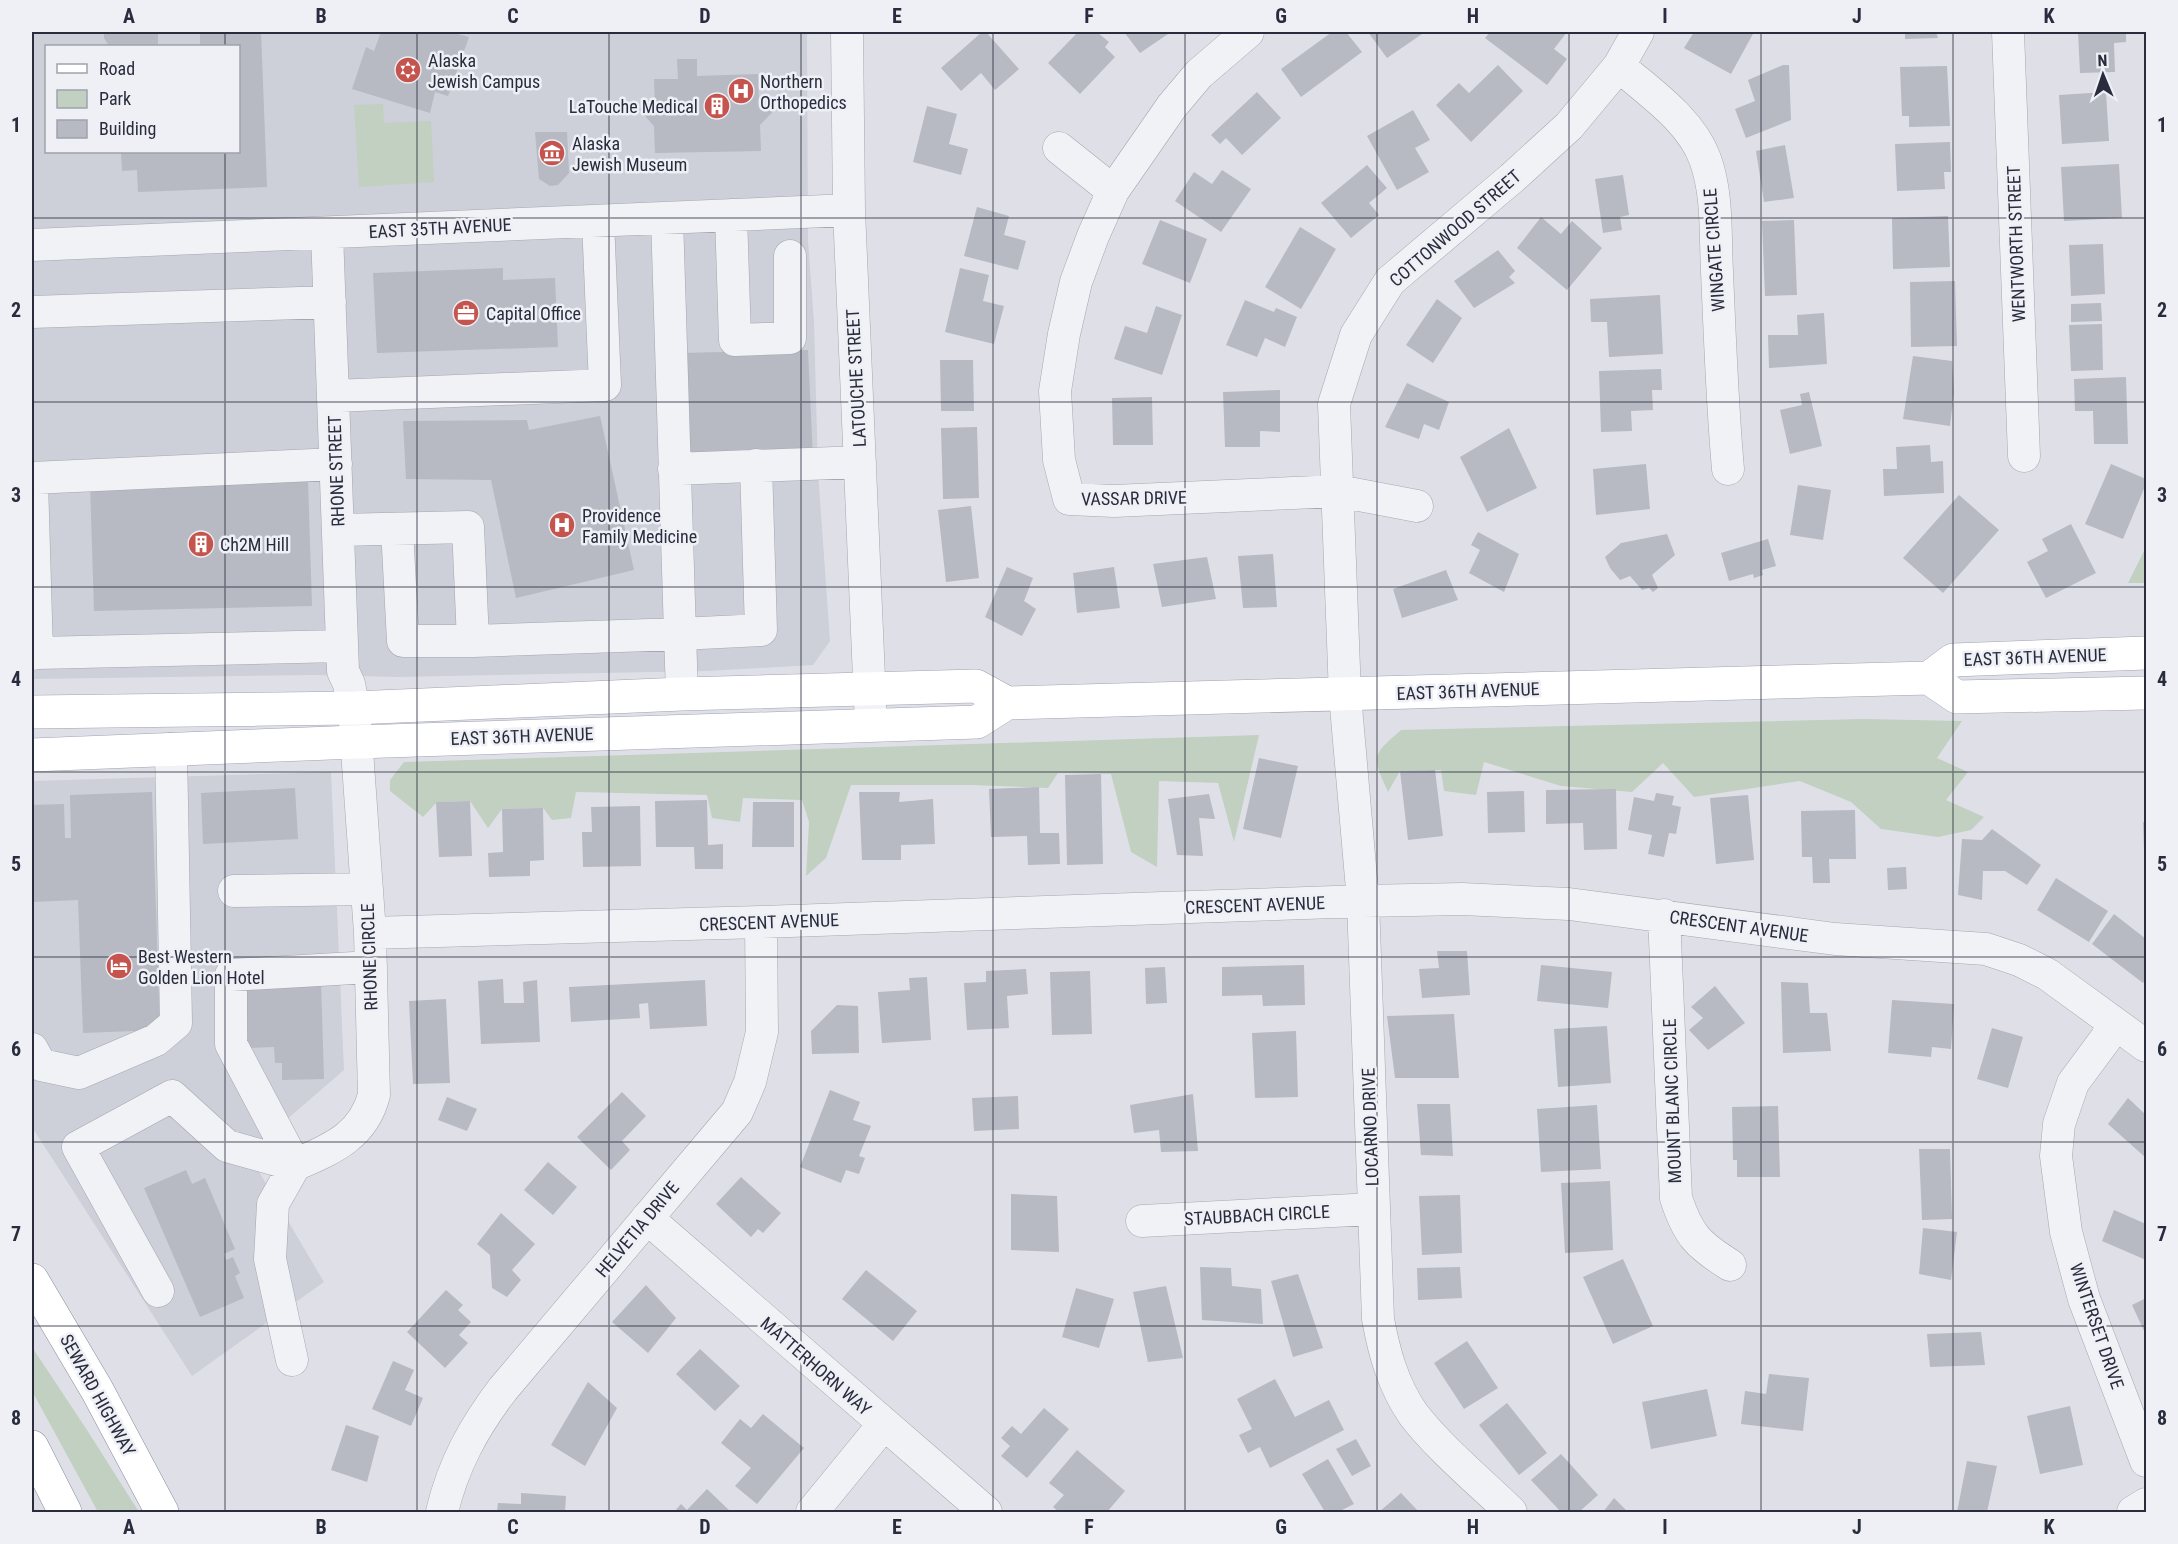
<svg xmlns="http://www.w3.org/2000/svg" width="2178" height="1544" viewBox="0 0 2178 1544" font-family="'Roboto Condensed',sans-serif">
<style>
.built{fill:#cdcfd9;fill-rule:evenodd}
.green{fill:#c1d0c1}
.building{fill:#b7b9c3}
.lines{fill:none;stroke-linecap:round;stroke-linejoin:round}
.minor-casing{stroke:#a5a6b1;stroke-width:33}
.major-casing{stroke:#9fa3b2;stroke-width:34}
.highway-casing{stroke:#878b9d;stroke-width:34}
.minor{stroke:#f1f2f6;stroke-width:32}
.major{stroke:#fff;stroke-width:33}
.highway{stroke:#fff;stroke-width:33}
.grid{fill:none;stroke:#292c3d;stroke-width:1.5;stroke-opacity:0.55}
.labels{text-anchor:middle;dominant-baseline:central;stroke-width:5;stroke-linejoin:round;paint-order:stroke}
.poi-label{font-size:18px;fill:#292c3d;stroke:#eef0f5;text-anchor:start}
.street-label{font-size:18px;fill:#292c3d;stroke:#eef0f5}
.neatline{fill:none;stroke:#292c3d;stroke-width:2}
.grid-label{font-size:20px;text-anchor:middle;font-weight:bold;fill:#292c3d}
</style>
<rect width="100%" height="100%" fill="#dfe0e7"/>
<!-- built -->
<path class="built" d="M32,32H807L808,241L814,322L818,472L830,641L813,665L707,671L397,677L314,675L32,679ZM46,46H238V152H46Z
M331,772L344,1070L248,1153L324,1282L192,1376L32,1127V781Z"/>
<!-- green -->
<path class="green" d="M383,104L384,123L431,121L434,182L359,187L354,105Z
M2146,531V583H2128L2145,549Z
M1864,719L1962,721L1937,758L1968,772L1946,800L1984,817L1971,830L1938,837L1881,829L1851,802L1800,781L1694,797L1663,763L1632,792L1561,786L1484,762L1476,795L1444,791L1441,770L1400,771L1388,792C1372,756 1371,756 1401,730Z
M1259,735L1234,842L1218,783L1159,781L1157,867L1131,852L1111,774L1058,773L1048,788L972,785H851L826,858L806,876L809,822L802,800L743,798L740,822L712,818L707,795L576,792L571,818L552,820L543,808L502,809L488,828L470,801L437,802L423,817L390,791V780L404,762Z
M32,1347L87,1430L139,1512H98L32,1391Z"/>
<!-- building -->
<path class="building" d="M104,32H158V46H109L104,38Z
M200,32H261L267,187L138,192L137,170L122,171L121,152H238V46H200Z
M381,32H450L469,37L448,96L435,92L430,113L352,89L366,47L374,51Z
M982,32H986L1019,69L995,90L981,73L961,91L941,68Z
M1078,32H1097L1109,42L1105,47L1115,57L1080,94L1048,63Z
M1124,32H1171L1140,53Z
M1332,32H1346L1362,52L1301,97L1281,69Z
M1368,32H1425L1387,58Z
M1490,32H1567L1554,49L1567,59L1547,85L1485,38Z
M1694,32H1754L1731,74L1684,48Z
M1905,32H1936L1938,38L1905,39Z
M2078,32H2126V42L2114,43L2115,72L2080,73Z
M677,59H697V76L758,74L759,104L781,103L760,125L761,151L655,153L654,126L638,108L655,107L654,79H678Z
M1498,65L1523,91L1471,142L1436,105L1459,83L1469,93Z
M1783,65H1789L1791,120L1746,138L1735,109L1755,101L1748,80Z
M1947,66L1950,126L1909,127V116H1902L1900,67Z
M1257,92L1281,118L1242,155L1226,138L1220,144L1211,135Z
M2106,92L2109,141L2062,144L2059,95Z
M927,106L957,114L949,144L968,149L961,175L913,162Z
M1413,110L1430,140L1415,148L1429,172L1397,190L1367,136Z
M535,132H567L569,173L558,185L550,186L539,179Z
M1950,142L1951,172H1944L1945,189L1897,191L1895,144Z
M1785,145L1794,198L1764,202L1756,151Z
M2119,164L2122,218L2064,221L2061,167Z
M1367,165L1387,188L1369,203L1379,215L1351,238L1321,203Z
M1222,170L1251,189L1221,232L1175,201L1194,172L1212,184Z
M1623,175L1629,215L1620,217L1622,230L1603,233L1595,179Z
M977,207L1009,216L1004,235L1026,241L1018,270L964,256Z
M1948,216L1950,267L1893,269L1892,218Z
M1541,217L1561,234L1572,221L1602,248L1567,290L1517,248Z
M1160,220L1207,239L1190,283L1142,264Z
M1794,220L1797,295L1765,296L1762,221Z
M1300,227L1336,249L1301,309L1265,287Z
M2103,244L2105,294L2071,296L2069,245Z
M1498,250L1515,271L1509,277L1515,283L1474,308L1454,281Z
M503,268V280L555,278L558,347L377,353L373,273Z
M960,268L989,275L983,301L1004,306L994,344L945,332Z
M1955,281L1957,346L1911,347L1910,282Z
M1660,295L1663,354L1609,357L1607,322H1591L1590,299Z
M1437,299L1462,318L1433,363L1406,345Z
M1245,300L1274,312L1276,308L1297,317L1285,347L1265,338L1257,357L1226,345Z
M2101,303L2102,321L2071,322V304Z
M1156,306L1182,315L1162,375L1114,359L1125,326L1147,333Z
M1824,313L1827,364L1769,368L1768,335H1798L1797,315Z
M2102,324L2103,370L2071,371L2069,325Z
M808,350L813,460L687,464L681,353Z
M1913,356L1952,361L1954,392L1950,426L1903,419Z
M940,360H973L974,411H941Z
M1661,369L1662,390H1652L1653,410L1631,411L1632,431L1601,432L1599,371Z
M2126,377L2128,444H2094L2093,411H2075L2074,379Z
M1407,383L1449,402L1439,430L1424,424L1419,439L1385,427Z
M1280,390V432L1260,431V447H1225L1223,392Z
M1809,392L1822,446L1790,454L1780,410L1802,405L1800,394Z
M1152,397L1153,445H1113L1112,398Z
M600,416L634,570L516,598L491,480L406,479L403,421L527,420L529,430Z
M977,427L979,498L943,499L941,428Z
M1509,428L1537,488L1487,512L1460,457Z
M1930,445L1931,462L1943,461L1944,493L1884,496L1883,469H1897L1896,447Z
M1646,464L1650,509L1596,515L1593,469Z
M2111,464L2146,479V484L2123,539L2085,524Z
M308,480L312,606L94,611L90,482Z
M1798,485L1831,490L1823,540L1790,535Z
M1959,495L1999,530L1943,593L1903,558Z
M971,506L979,578L946,582L938,510Z
M2071,524L2096,573L2046,598L2027,562L2048,551L2042,539Z
M1478,532L1519,554L1504,592L1469,573L1480,550L1471,545Z
M1667,534L1675,555L1652,575L1658,588L1653,592L1649,588L1642,590L1630,576L1620,580L1610,568L1605,557L1621,543Z
M1768,539L1776,566L1762,570L1763,575L1754,578L1753,574L1729,581L1721,553Z
M1273,554L1277,607L1243,608L1238,556Z
M1207,557L1216,599L1162,607L1153,564Z
M1007,567L1033,578L1024,601L1036,609L1022,636L985,617Z
M1114,567L1120,608L1077,613L1073,573Z
M1446,570L1458,600L1402,618L1393,589Z
M1259,758L1298,766L1281,838L1243,829Z
M1435,770L1443,836L1408,840L1400,771Z
M1101,774L1103,864L1067,865L1065,775Z
M1039,787L1040,833H1059L1060,864L1028,865L1027,836L991,837L989,789Z
M295,788L298,839L203,844L201,793Z
M1616,789L1617,849L1584,850L1583,823L1546,824V790Z
M1524,791L1525,832L1488,833L1487,792Z
M152,792L160,1030L83,1033L78,900L32,902V805L64,804L65,838H71L70,795Z
M859,792H900L899,802L933,799L935,844L901,845V860H862Z
M1656,793L1674,796L1672,805L1681,807L1676,834L1669,833L1664,857L1648,854L1652,835L1628,830L1634,797L1654,801Z
M1209,794L1215,819L1199,818L1203,856L1177,855L1168,799Z
M1748,795L1754,860L1716,864L1710,798Z
M707,800L708,845L723,844V869H695L694,847H656L655,801Z
M470,801L472,856L439,857L436,802Z
M753,802H794V847H752Z
M640,806L641,866L583,867L582,832H592L591,807Z
M543,808L544,860L530,861V876L489,877L488,853L503,852L502,809Z
M1855,810L1856,859H1829L1830,883H1813L1812,857H1802L1801,811Z
M2143,822H2146V851H2144Z
M1992,829L2041,865L2027,885L2005,871H1983L1982,900L1958,895L1962,839L1982,840Z
M1906,867L1907,889L1888,890L1887,868Z
M2056,878L2108,911L2089,942L2037,910Z
M2114,914L2146,939V978L2143,983L2092,944Z
M1437,951H1467L1470,995L1422,998L1419,969L1439,968Z
M1304,965L1305,1005L1263,1006L1262,995L1222,996V967Z
M1541,965L1612,972L1608,1008L1537,1001Z
M1165,967L1167,1003L1146,1004L1145,968Z
M1026,969L1028,994L1007,996L1009,1028L967,1030L964,983L986,982V971Z
M1090,971L1092,1034L1052,1035L1050,972Z
M927,977L931,1040L882,1043L878,992L910,990L909,978Z
M503,979L504,1003H524L523,982L537,980L540,1042L481,1044L478,981Z
M705,980L707,1026L650,1029L648,1003L639,1004L640,1018L571,1022L569,987Z
M321,982L324,1079L282,1080V1063H275L274,1047L248,1048L246,985Z
M1781,982L1808,983L1810,1013H1827L1831,1051L1783,1053Z
M1715,986L1745,1023L1708,1050L1689,1030L1703,1018L1691,1007Z
M446,999L450,1083L413,1084L409,1001Z
M1892,1000L1954,1004L1951,1049L1932,1047L1931,1057L1888,1053Z
M837,1005L858,1006L859,1053L812,1054L811,1031Z
M1454,1014L1459,1078H1395L1387,1016Z
M1607,1026L1611,1083L1558,1087L1554,1029Z
M1992,1028L2023,1037L2008,1088L1977,1079Z
M1296,1031L1298,1097L1255,1098L1252,1033Z
M830,1090L860,1102L853,1120L871,1126L859,1156L865,1158L859,1174L846,1170L841,1183L800,1167Z
M622,1092L646,1116L622,1141L630,1150L611,1170L577,1137Z
M1193,1094L1198,1151L1161,1152L1159,1130L1134,1133L1130,1105Z
M1018,1096L1019,1129L974,1131L972,1098Z
M447,1097L477,1109L467,1131L438,1120Z
M2128,1098L2146,1115V1158L2108,1124Z
M1417,1104H1450L1453,1156L1421,1155Z
M1597,1105L1601,1169L1541,1172L1537,1109Z
M1778,1106L1780,1177H1737V1160H1733L1732,1107Z
M1919,1149H1950L1952,1219L1922,1220Z
M548,1162L577,1187L553,1215L524,1190Z
M186,1170L192,1184L205,1178L235,1249L224,1254L226,1260L233,1257L240,1273L235,1276L244,1298L200,1317L144,1188Z
M741,1177L781,1213L763,1233L758,1229L751,1237L716,1204Z
M1610,1181L1613,1250L1565,1253L1561,1183Z
M1011,1194L1057,1196L1059,1252L1011,1250Z
M1460,1195L1462,1253L1422,1255L1419,1196Z
M2114,1210L2146,1224V1260L2102,1241Z
M501,1213L535,1244L512,1270L521,1280L507,1297L492,1288L490,1255L477,1244Z
M1923,1228L1957,1232L1951,1280L1919,1274Z
M1623,1259L1653,1326L1613,1344L1583,1277Z
M1200,1267L1231,1268L1232,1286L1261,1289L1263,1324L1202,1320Z
M1460,1267L1462,1298L1418,1300L1417,1268Z
M866,1270L917,1311L893,1341L842,1299Z
M1298,1274L1323,1348L1293,1357L1271,1281Z
M646,1285L676,1318L648,1353L612,1322Z
M1166,1286L1183,1358L1148,1362L1133,1292Z
M1076,1288L1114,1299L1099,1348L1062,1337Z
M446,1290L463,1305L458,1310L471,1322L459,1335L468,1343L445,1368L407,1332Z
M2146,1298V1335L2132,1305Z
M1981,1332L1985,1365L1930,1367L1927,1334Z
M1467,1341L1498,1388L1464,1409L1434,1363Z
M700,1349L740,1386L715,1411L676,1374Z
M393,1361L414,1370L405,1390L423,1398L411,1426L372,1409Z
M1769,1374L1809,1378L1803,1431L1741,1424L1745,1391L1766,1394Z
M1275,1379L1295,1417L1329,1400L1344,1430L1270,1468L1260,1447L1248,1453L1239,1435L1252,1429L1237,1399Z
M588,1382L617,1408L585,1466L551,1445Z
M1707,1389L1717,1436L1651,1449L1642,1402Z
M1507,1403L1547,1453L1519,1475L1479,1425Z
M2070,1406L2083,1465L2040,1474L2027,1416Z
M1044,1408L1069,1429L1027,1478L1001,1456L1010,1446L1001,1438L1012,1426L1021,1434Z
M763,1414L804,1448L757,1504L735,1486L751,1468L721,1443L740,1419L751,1428Z
M346,1425L379,1436L367,1482L331,1470Z
M1356,1439L1371,1466L1352,1476L1336,1449Z
M1077,1450L1125,1491L1107,1512H1059L1053,1507L1064,1495L1049,1483Z
M1561,1454L1598,1495L1579,1512H1561L1531,1480Z
M1328,1459L1354,1504L1338,1512H1325L1302,1474Z
M1967,1461L1997,1466L1987,1512H1957Z
M707,1489L730,1511L728,1512H674L681,1504L687,1510Z
M521,1493L566,1496L565,1512H497L498,1503L521,1504Z
M1401,1493L1419,1512H1379Z
M1614,1498L1628,1512H1603Z"/>
<g class="lines">
<defs>
<path id="minor" d="M847,32L849,210L871,725
M1248,32L1199,74L1172,106L1113,191L1093,236L1076,282L1064,334L1055,391L1059,460L1069,499L1114,501L1338,491L1417,506
M2008,32L2024,456
M1619,66C1649,92 1691,120 1705,159C1718,194 1715,235 1717,272C1720,338 1722,403 1728,469
M1059,148L1113,191
M731,215L735,340L790,338V256
M667,218L680,634L761,630L756,465
M32,245L849,210
M32,312L330,302
M334,396L605,385L598,221
M674,469L860,462
M32,478L336,464
M32,481L37,653L32,654
M397,529L403,641H473
M339,530L468,527L473,641L680,634L682,694
M37,653L342,646
M234,891L367,889
M1664,915L1676,1198C1688,1235 1698,1245 1730,1265
M370,933L761,922L1363,901L1462,899L1569,904L1835,939L1986,949L2019,960L2047,974L2146,1046
M2116,1025L2073,1083L2059,1124L2056,1156L2066,1232L2084,1299L2146,1461
M32,1049L41,1065L79,1073L156,1040L176,1023L171,749
M295,1165C331,1149 363,1137 374,1095L370,933L354,708L349,684L343,671L327,233
M295,1165L231,1044V975L371,967
M647,1218L986,1512
M1142,1221L1373,1209
M158,1291L78,1147L172,1096L227,1146L295,1165
M292,1360L270,1259L273,1204L295,1165
M442,1512C453,1465 474,1427 503,1389L737,1112L750,1082L762,1032L761,922
M812,1512L884,1424
M1511,1512C1481,1483 1438,1447 1413,1414C1393,1385 1384,1352 1378,1319L1363,901L1345,695L1334,404L1356,335L1390,281L1512,178L1569,126L1619,66L1638,32
M2133,1512L2146,1504"/>
<path id="major" d="M1929,678L1957,697L2146,693
M32,712L354,708L682,694L976,686L1007,703L1929,678L1953,660L2146,653
M32,755L356,742L977,722L1007,703"/>
<path id="highway" d="M32,1280L97,1390L162,1512
M32,1447L65,1512"/>
</defs>
<!-- minor casing -->
<use href="#minor" class="minor-casing"/>
<!-- major casing -->
<use href="#major" class="major-casing"/>
<!-- highway casing -->
<use href="#highway" class="highway-casing"/>
<!-- minor -->
<use href="#minor" class="minor"/>
<!-- major -->
<use href="#major" class="major"/>
<!-- highway -->
<use href="#highway" class="highway"/>
</g>
<!-- grid -->
<path class="grid" d="M225,32V46M417,32V1512M609,32V1512M801,32V1512M993,32V1512M1185,32V1512M1377,32V1512M1569,32V1512M1761,32V1512M1953,32V1512M225,152V1512M32,218H2146M32,402H2146M32,587H2146M32,772H2146M32,957H2146M32,1142H2146M32,1326H2146"/>
<!-- icons -->
<defs>
<symbol id="synagogue-disc" viewBox="-11 -11 22 22"><circle r="9.5" fill="#c4544d" stroke="#eef0f5"/><path d="M0-6.5L5.6 3.2H-5.6ZM0 6.5L5.6-3.2H-5.6Z" fill="#fff"/></symbol>
<symbol id="hospital-disc" viewBox="-11 -11 22 22"><circle r="9.5" fill="#c4544d" stroke="#eef0f5"/><path d="M-5-5h3v3.5h4V-5h3V5h-3V1.5h-4V5h-3Z" fill="#fff"/></symbol>
<symbol id="building-disc" viewBox="-11 -11 22 22"><circle r="9.5" fill="#c4544d" stroke="#eef0f5"/><path d="M-4-6H4V6H1V3H-1V6H-4ZM-2.5-4.3h1.7v1.8h-1.7ZM.8-4.3h1.7v1.8H.8ZM-2.5-1h1.7V.8h-1.7ZM.8-1h1.7V.8H.8Z" fill="#fff"/></symbol>
<symbol id="museum-disc" viewBox="-11 -11 22 22"><circle r="9.5" fill="#c4544d" stroke="#eef0f5"/><path d="M0-6L6-3V-2H-6V-3ZM-5-1h2V3h-2ZM-1-1h2V3h-2ZM3-1h2V3H3ZM-6 4H6V6H-6Z" fill="#fff"/></symbol>
<symbol id="office-disc" viewBox="-11 -11 22 22"><circle r="9.5" fill="#c4544d" stroke="#eef0f5"/><path d="M-6-3h4V-5.5h4V-3h4V5H-6ZM-1-4.5V-3h2v-1.5ZM-6 0V1H6V0Z" fill="#fff"/></symbol>
<symbol id="hotel-disc" viewBox="-11 -11 22 22"><circle r="9.5" fill="#c4544d" stroke="#eef0f5"/><path d="M-6-4.5h1.5V1H6V5H4.5V3h-9V5H-6ZM-4 0a1.8 1.8 0 1 1 3.6 0ZM.5 0V-2.5h3Q6-2.5 6 0Z" fill="#fff"/></symbol>
</defs>
<g fill-rule="evenodd">
<use href="#synagogue-disc" x="393" y="55" width="30" height="30"/>
<use href="#hospital-disc" x="726" y="76" width="30" height="30"/>
<use href="#building-disc" x="702" y="91" width="30" height="30"/>
<use href="#museum-disc" x="537" y="138" width="30" height="30"/>
<use href="#office-disc" x="451" y="298" width="30" height="30"/>
<use href="#hospital-disc" x="547" y="510" width="30" height="30"/>
<use href="#building-disc" x="186" y="529" width="30" height="30"/>
<use href="#hotel-disc" x="104" y="951" width="30" height="30"/>
</g>
<g class="labels">
<!-- poi labels -->
<g class="poi-label">
<text x="428" y="60">Alaska<tspan x="428" dy="21">Jewish Campus</tspan></text>
<text x="760" y="81">Northern<tspan x="760" dy="21">Orthopedics</tspan></text>
<text x="698" y="106" text-anchor="end">LaTouche Medical</text>
<text x="572" y="143">Alaska<tspan x="572" dy="21">Jewish Museum</tspan></text>
<text x="486" y="313">Capital Office</text>
<text x="582" y="515">Providence<tspan x="582" dy="21">Family Medicine</tspan></text>
<text x="220" y="544">Ch2M Hill</text>
<text x="138" y="956">Best Western<tspan x="138" dy="21">Golden Lion Hotel</tspan></text>
</g>
<!-- street labels -->
<g class="street-label">
<text transform="translate(440 228) rotate(-3)">EAST 35TH AVENUE</text>
<text transform="translate(1455 228) rotate(-41)">COTTONWOOD STREET</text>
<text transform="translate(2016 244) rotate(-92)">WENTWORTH STREET</text>
<text transform="translate(1714 250) rotate(-94)">WINGATE CIRCLE</text>
<text transform="translate(856 378) rotate(-93)">LATOUCHE STREET</text>
<text transform="translate(336 471) rotate(-92)">RHONE STREET</text>
<text transform="translate(1134 498) rotate(-1)">VASSAR DRIVE</text>
<text transform="translate(2035 657) rotate(-2)">EAST 36TH AVENUE</text>
<text transform="translate(1468 691) rotate(-2)">EAST 36TH AVENUE</text>
<text transform="translate(522 736) rotate(-2)">EAST 36TH AVENUE</text>
<text transform="translate(1255 905) rotate(-2)">CRESCENT AVENUE</text>
<text transform="translate(769 922) rotate(-2)">CRESCENT AVENUE</text>
<text transform="translate(1739 926) rotate(8)">CRESCENT AVENUE</text>
<text transform="translate(369 957) rotate(-92)">RHONE CIRCLE</text>
<text transform="translate(1672 1101) rotate(-92)">MOUNT BLANC CIRCLE</text>
<text transform="translate(1370 1127) rotate(-92)">LOCARNO DRIVE</text>
<text transform="translate(1257 1215) rotate(-3)">STAUBBACH CIRCLE</text>
<text transform="translate(637 1229) rotate(-50)">HELVETIA DRIVE</text>
<text transform="translate(2097 1326) rotate(71)">WINTERSET DRIVE</text>
<text transform="translate(816 1366) rotate(41)">MATTERHORN WAY</text>
<text transform="translate(98 1395) rotate(61)">SEWARD HIGHWAY</text>
</g>
</g>
<!-- border -->
<rect width="2178" height="1544" fill="none" stroke="#eef0f5" stroke-width="66"/>
<!-- legend -->
<rect x="45" y="45" width="195" height="108" fill="#eef0f5" stroke="#9fa2ab" stroke-width="1.5"/>
<rect x="57" y="64" width="30" height="9" fill="#ffffff" stroke="#9fa2ab" stroke-width="1.5"/>
<text x="99" y="75" font-size="18" fill="#292c3d">Road</text>
<rect x="57" y="90" width="30" height="18" fill="#c1d0c1" stroke="#9fa2ab" stroke-width="1.5"/>
<text x="99" y="105" font-size="18" fill="#292c3d">Park</text>
<rect x="57" y="120" width="30" height="18" fill="#b7b9c3" stroke="#9fa2ab" stroke-width="1.5"/>
<text x="99" y="135" font-size="18" fill="#292c3d">Building</text>
<!-- north arrow -->
<g transform="translate(2103 75) rotate(358)" stroke="#eef0f5" stroke-width="4.5" paint-order="stroke">
<path d="M0-4.5L10 22L0 15L-10 22Z" fill="#292c3d"/>
<text y="-9" font-size="16" font-weight="bold" text-anchor="middle" fill="#292c3d">N</text>
</g>
<rect x="33" y="33" width="2112" height="1478" class="neatline"/>
<g class="grid-label">
<text x="129" y="23">A</text>
<text x="321" y="23">B</text>
<text x="513" y="23">C</text>
<text x="705" y="23">D</text>
<text x="897" y="23">E</text>
<text x="1089" y="23">F</text>
<text x="1281" y="23">G</text>
<text x="1473" y="23">H</text>
<text x="1665" y="23">I</text>
<text x="1857" y="23">J</text>
<text x="2049" y="23">K</text>
<text x="16" y="132">1</text>
<text x="2162" y="132">1</text>
<text x="16" y="317">2</text>
<text x="2162" y="317">2</text>
<text x="16" y="502">3</text>
<text x="2162" y="502">3</text>
<text x="16" y="686">4</text>
<text x="2162" y="686">4</text>
<text x="16" y="871">5</text>
<text x="2162" y="871">5</text>
<text x="16" y="1056">6</text>
<text x="2162" y="1056">6</text>
<text x="16" y="1241">7</text>
<text x="2162" y="1241">7</text>
<text x="16" y="1425">8</text>
<text x="2162" y="1425">8</text>
<text x="129" y="1534">A</text>
<text x="321" y="1534">B</text>
<text x="513" y="1534">C</text>
<text x="705" y="1534">D</text>
<text x="897" y="1534">E</text>
<text x="1089" y="1534">F</text>
<text x="1281" y="1534">G</text>
<text x="1473" y="1534">H</text>
<text x="1665" y="1534">I</text>
<text x="1857" y="1534">J</text>
<text x="2049" y="1534">K</text>
</g>
</svg>
